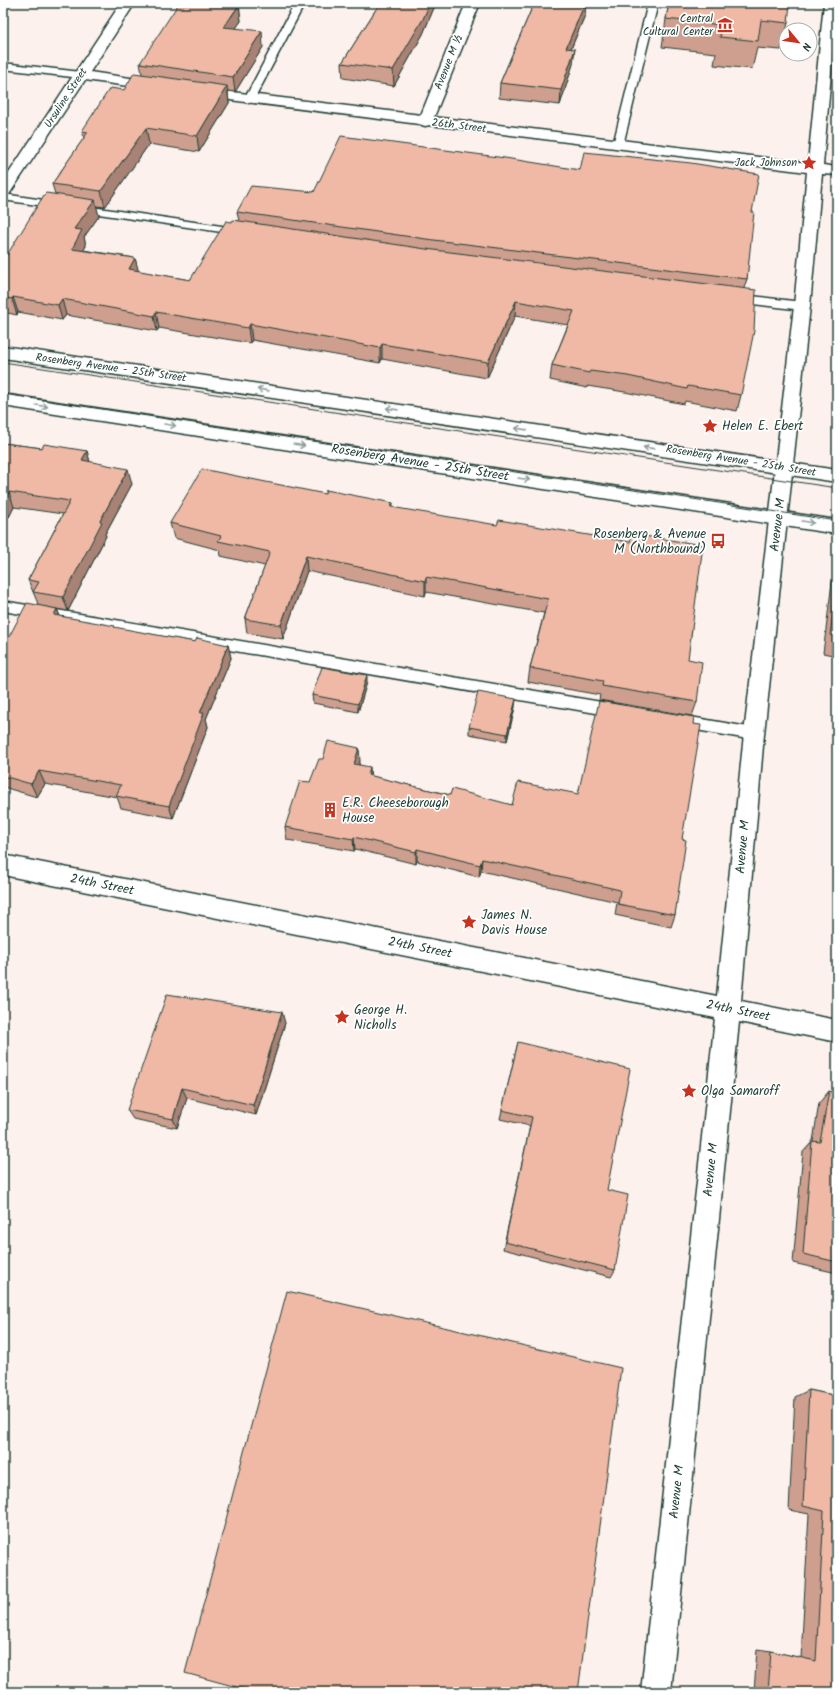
<svg xmlns="http://www.w3.org/2000/svg" width="840" height="1695" viewBox="0 0 840 1695" font-family="Kalam,sans-serif">
<style>
.lines{fill:none;stroke-linecap:round;stroke-linejoin:round}
.lane-casing{stroke:#1f3d34;stroke-width:3}
.street-casing{stroke:#1f3d34;stroke-width:3}
.primary-casing{stroke:#1f3d34;stroke-width:3}
.lane{fill:#fff;fill-rule:evenodd}
.street{fill:#fff;fill-rule:evenodd}
.primary{fill:#fff;fill-rule:evenodd}
.tram{stroke:#1f3d34;stroke-width:1}
.wall{fill:#ce9f8f;stroke:#1f3d34}
.shaded-wall{fill:#a88274;stroke:#1f3d34}
.building{fill:#f0b9a6;stroke:#1f3d34}
.oneway{stroke:#8f9e9a}
.labels{text-anchor:middle;dominant-baseline:central;stroke-width:3.5;stroke-linejoin:round;paint-order:stroke}
.far-poi-label{font-size:11px;fill:#1f3d34;stroke:#fff;text-anchor:end}
.far-street-label{font-size:11px;fill:#1f3d34;stroke:#fff}
.poi-label{font-size:13px;fill:#1f3d34;stroke:#fff;text-anchor:start}
.street-label{font-size:13px;fill:#1f3d34;stroke:#fff}
</style>
<rect width="100%" height="100%" fill="#fcf1ed"/>
<filter id="ink" filterUnits="userSpaceOnUse"><feTurbulence type="fractalNoise" baseFrequency=".025" numOctaves="2"/><feDisplacementMap in="SourceGraphic" scale="8" xChannelSelector="R" yChannelSelector="G"/><feConvolveMatrix kernelMatrix="1 2 1 2 8 2 1 2 1" color-interpolation-filters="sRGB"/></filter>
<g filter="url(#ink)">
<g class="lines">
<defs>
<path id="lane" d="M295,3H305L254,100L249,103L245,102L244,100Z
M648,3H658L623,145L618,148L613,145Z
M3,63L81,72L86,75L81,78L3,69Z
M3,194L242,229L248,232L242,235L3,200Z
M734,294L802,302L808,306L802,310L730,301L728,298L730,295Z
M3,601L619,705L624,707L626,711L624,715L619,717L3,611Z
M679,715L754,728L759,730L762,734L759,738L754,740L679,727L674,725L671,721L674,717Z"/>
<path id="street" d="M121,3H135L90,72L157,82L162,83L164,86L162,89L157,90L85,80L8,196L3,198V182Z
M466,3H480L434,117L808,163L824,3H837L823,165L837,167V175L822,174L810,306L764,734L741,1001L837,1020V1042L739,1022L671,1692H641L715,1018L3,875V855L717,996L744,734L794,306L807,172L430,125L425,126L419,124L199,96L194,95L192,92L194,89L199,88L421,115Z"/>
<path id="primary" d="M3,346L837,470V482L3,358Z
M3,394L837,520V534L3,406Z"/>
</defs>
<!-- lane casing -->
<use href="#lane" class="lane-casing"/>
<!-- street casing -->
<use href="#street" class="street-casing"/>
<!-- primary casing -->
<use href="#primary" class="primary-casing"/>
<!-- lane -->
<use href="#lane" class="lane"/>
<!-- street -->
<use href="#street" class="street"/>
<!-- primary -->
<use href="#primary" class="primary"/>
<!-- tram -->
<path class="tram" d="M3,362L837,488
M3,394L837,521"/>
</g>
<!-- wall -->
<path class="wall" d="M380,3H436L423,34L394,86L343,78L342,63Z
M534,3H586L585,15L571,49L573,64L560,105L499,98L500,83Z
M669,3L788,23L781,50L757,48L752,69L714,65L716,53L662,47L666,19Z
M239,5L241,21L236,28L263,47L235,92L228,91L229,103L199,152L149,144L105,207L96,206L99,216L84,237L86,246L83,250L135,258L138,271L190,280L232,222L239,221L237,212L314,192L752,212L747,279L744,288L741,395L737,411L685,401L684,404L625,392L587,386V388L550,380L552,365L568,325L515,316L487,378L382,359L380,363L252,340L250,343L159,328L157,331L66,315L62,320L18,312L17,315L3,312V261L55,194L52,184L84,138L82,131L124,90L142,74L140,63Z
M3,443L42,448L87,451L90,462L132,484L105,534L106,536L68,611L39,606L28,580L63,514L14,507L9,517L3,516Z
M325,494L393,503V507L688,659L697,702L692,716L599,700L600,695L528,682L530,668L544,613L426,592L425,596L307,571L283,639L247,633L245,619L265,566L221,556L220,550L174,538L170,523Z
M837,570V656L823,653L832,582Z
M57,609L60,616L115,628L195,642L228,645L231,658L206,719L208,727L173,818L121,808L117,797L45,784L37,797L3,787V648Z
M367,682L358,712L313,703L312,695Z
M515,707L507,741L469,734V727Z
M360,761L359,765L371,776L450,795L512,805L682,839L675,915L671,927L615,915L617,902L561,889L481,871L479,877L417,861L416,864L355,849L354,851L287,840L285,827L310,782Z
M285,1023L256,1115L187,1098L177,1128L133,1119L127,1110Z
M518,1042L607,1190L615,1270L611,1277L503,1249L530,1126L500,1119L502,1110Z
M829,1091L837,1094V1273L793,1263L803,1152L813,1141L819,1103Z
M809,1390L837,1396V1692H754L757,1649L771,1651L801,1658L809,1514L789,1510L795,1397Z"/>
<!-- shaded-wall -->
<path class="shaded-wall" d="M228,3H240L231,17L239,5L241,21L226,42L224,27Z
M430,3H436L423,34L394,86L393,70Z
M585,3H586L585,15L565,63L566,48Z
M262,31L263,47L235,92L233,77Z
M575,49L573,64L560,105L561,90Z
M227,86L229,103L199,152L197,136Z
M146,128L149,144L105,207L101,191Z
M95,200L99,216L84,237L86,246L76,264L72,249L74,229Z
M135,258L139,273L129,269Z
M13,297L18,312L17,315L12,299Z
M62,299L66,315L62,320L58,305Z
M516,301L515,316L487,378L488,362Z
M156,312L159,328L157,331L154,316Z
M250,324L252,340L250,343L248,328Z
M382,344V359L380,363V348Z
M87,451L91,466L82,460Z
M128,469L132,484L105,534L106,536L68,611L63,597L100,521Z
M9,492L14,507L9,517L3,503Z
M306,556L307,571L283,639L281,625Z
M426,577V592L425,596V581Z
M57,609L62,623L54,615Z
M228,645L231,658L206,719L208,727L173,818L169,806L200,713Z
M367,675V682L358,712V704Z
M516,699L515,707L507,741V734Z
M359,748L360,761L355,777L354,764Z
M370,767L371,780L368,775Z
M39,771L45,784L37,797L31,784Z
M354,837L355,849L354,851L353,839Z
M417,849V861L416,864V852Z
M482,859L481,871L479,877L480,865Z
M282,1012L285,1023L256,1115L253,1105Z
M182,1088L187,1098L177,1128L173,1119Z"/>
<!-- building -->
<path class="building" d="M179,3H228V4L239,5L224,27L262,31L233,77L140,63Z
M380,3H430L423,19L393,70L342,63Z
M534,3H585L566,48L575,49L561,90L500,83Z
M669,3H790L788,23L761,20L758,41L720,37L722,25L666,19Z
M134,73L227,86L197,136L146,128L101,191L52,184L88,132L82,131L110,88L124,90Z
M341,136L505,158L580,170L584,152L691,163L759,174L752,212H754L747,279L426,239L237,212L251,186L314,192Z
M46,193L95,200L74,229L82,230L72,249L135,258L129,269L190,280L226,221L232,222L233,220L426,249L756,290L754,331L741,395L688,386L687,389L628,376L590,371L589,373L552,365L574,311L516,301L488,362L382,344L380,348L250,324L248,328L156,312L154,316L62,299L58,305L13,297L12,299L3,297V261L7,255L44,195Z
M3,443L42,448L44,444L87,451L82,460L128,469L100,521L102,522L63,597L33,592L39,582L28,580L70,501L9,492L3,503Z
M202,469L325,494L326,490L393,503L391,507L497,525L499,520L630,542L631,534L703,545L688,659L702,662L697,702L602,686L603,681L530,668L548,599L426,577L425,581L306,556L281,625L245,619L270,552L218,541L221,536L170,523Z
M837,584V637L830,635Z
M27,603L57,609L54,615L115,626L114,627L195,642L197,638L228,645L200,713H204L169,806L116,796L121,785L39,771L31,784L3,776V648Z
M322,667L367,675L358,704L312,695Z
M478,692L516,699L507,734L469,727Z
M599,701L694,717L693,724L701,725L682,839L686,840L675,915L618,904L620,890L563,877L482,859L480,865L417,849L416,852L354,837L353,839L285,827L300,781L310,782L319,759H323L328,741L359,748L354,764L370,767L368,775L450,795L452,789L512,805L518,782L578,794Z
M167,994L282,1012L253,1105L182,1088L173,1119L127,1110Z
M518,1042L630,1069L607,1190L628,1195L615,1270L505,1242L532,1117L502,1110Z
M829,1091L837,1094V1262L803,1254L812,1141L820,1142Z
M287,1291L621,1368L578,1692H255L185,1673Z
M809,1390L837,1396V1692H768L771,1651L816,1661L824,1511L803,1506Z"/>
<!-- one-way arrows -->
<defs><path id="oneway-shaft" d="M-6 0H5M1.5-3L5.5 0L1.5 3" fill="none" stroke-width="1.6" stroke-linecap="round" stroke-linejoin="round"/></defs>
<g class="oneway">
<use href="#oneway-shaft" transform="translate(263 390) rotate(-172)"/>
<use href="#oneway-shaft" transform="translate(42 406) rotate(9)"/>
<use href="#oneway-shaft" transform="translate(392 409) rotate(-172)"/>
<use href="#oneway-shaft" transform="translate(170 425) rotate(9)"/>
<use href="#oneway-shaft" transform="translate(521 429) rotate(-172)"/>
<use href="#oneway-shaft" transform="translate(299 445) rotate(9)"/>
<use href="#oneway-shaft" transform="translate(649 448) rotate(-172)"/>
<use href="#oneway-shaft" transform="translate(524 479) rotate(9)"/>
<use href="#oneway-shaft" transform="translate(808 522) rotate(9)"/>
</g>
</g>
<!-- icons -->
<defs>
<symbol id="museum-bare" viewBox="-9 -9 18 18"><path d="M0-6L6-3V-2H-6V-3ZM-5-1h2V3h-2ZM-1-1h2V3h-2ZM3-1h2V3H3ZM-6 4H6V6H-6Z" fill="#c8321e" stroke="#fff" stroke-width="2.5" paint-order="stroke"/></symbol>
<symbol id="sight-bare" viewBox="-9 -9 18 18"><path d="M0-6L1.8-2.2L6-1.7L2.9 1.2L3.7 5.4L0 3.3L-3.7 5.4L-2.9 1.2L-6-1.7L-1.8-2.2Z" fill="#c8321e" stroke="#fff" stroke-width="2.5" paint-order="stroke"/></symbol>
<symbol id="bus-bare" viewBox="-9 -9 18 18"><path d="M-5-6H5V4H4V6H2V4H-2V6H-4V4H-5ZM-3.5-4V0h7V-4ZM-3.5 1.2v1.5H-2V1.2ZM2 1.2v1.5H3.5V1.2Z" fill="#c8321e" stroke="#fff" stroke-width="2.5" paint-order="stroke"/></symbol>
<symbol id="building-bare" viewBox="-9 -9 18 18"><path d="M-4-6H4V6H1V3H-1V6H-4ZM-2.5-4.3h1.7v1.8h-1.7ZM.8-4.3h1.7v1.8H.8ZM-2.5-1h1.7V.8h-1.7ZM.8-1h1.7V.8H.8Z" fill="#c8321e" stroke="#fff" stroke-width="2.5" paint-order="stroke"/></symbol>
</defs>
<g fill-rule="evenodd">
<use href="#museum-bare" x="714" y="14" width="22" height="22"/>
<use href="#sight-bare" x="798" y="152" width="22" height="22"/>
<use href="#sight-bare" x="699" y="415" width="22" height="22"/>
<use href="#bus-bare" x="707" y="530" width="22" height="22"/>
<use href="#building-bare" x="319" y="799" width="22" height="22"/>
<use href="#sight-bare" x="458" y="911" width="22" height="22"/>
<use href="#sight-bare" x="331" y="1006" width="22" height="22"/>
<use href="#sight-bare" x="678" y="1080" width="22" height="22"/>
</g>
<g class="labels">
<!-- far-poi labels -->
<g class="far-poi-label">
<text x="713" y="19">Central<tspan x="713" dy="13">Cultural Center</tspan></text>
<text x="797" y="163">Jack Johnson</text>
</g>
<!-- far-street labels -->
<g class="far-street-label">
<text transform="translate(449 62) rotate(-68)">Avenue M ½</text>
<text transform="translate(66 98) rotate(-57)">Ursuline Street</text>
<text transform="translate(459 126) rotate(7)">26th Street</text>
<text transform="translate(111 368) rotate(8)">Rosenberg Avenue - 25th Street</text>
<text transform="translate(741 461) rotate(9)">Rosenberg Avenue - 25th Street</text>
</g>
<!-- poi labels -->
<g class="poi-label">
<text x="722" y="426">Helen E. Ebert</text>
<text x="706" y="534" text-anchor="end">Rosenberg &amp; Avenue<tspan x="706" dy="15">M (Northbound)</tspan></text>
<text x="342" y="803">E.R. Cheeseborough<tspan x="342" dy="15">House</tspan></text>
<text x="481" y="915">James N.<tspan x="481" dy="15">Davis House</tspan></text>
<text x="354" y="1010">George H.<tspan x="354" dy="15">Nicholls</tspan></text>
<text x="701" y="1091">Olga Samaroff</text>
</g>
<!-- street labels -->
<g class="street-label">
<text transform="translate(420 463) rotate(9)">Rosenberg Avenue - 25th Street</text>
<text transform="translate(778 525) rotate(-83)">Avenue M</text>
<text transform="translate(743 847) rotate(-85)">Avenue M</text>
<text transform="translate(102 885) rotate(11)">24th Street</text>
<text transform="translate(420 948) rotate(11)">24th Street</text>
<text transform="translate(738 1011) rotate(11)">24th Street</text>
<text transform="translate(711 1170) rotate(-84)">Avenue M</text>
<text transform="translate(677 1492) rotate(-84)">Avenue M</text>
</g>
</g>
<!-- margin -->
<rect width="840" height="1695" fill="none" stroke="#fff" stroke-width="16"/>
<rect x="8" y="8" width="824" height="1679" fill="none" stroke="#1f3d34" stroke-width="1.5" filter="url(#ink)"/>
<!-- north arrow -->
<g transform="translate(798 42) rotate(119)"><circle r="19" fill="#ffffff" stroke="#a5b1ae"/>
<path d="M0-3L7 15L0 10L-7 15Z" fill="#c8321e"/>
<text y="-6" font-size="11" font-weight="bold" text-anchor="middle" fill="#1f3d34">N</text>
</g>
</svg>
